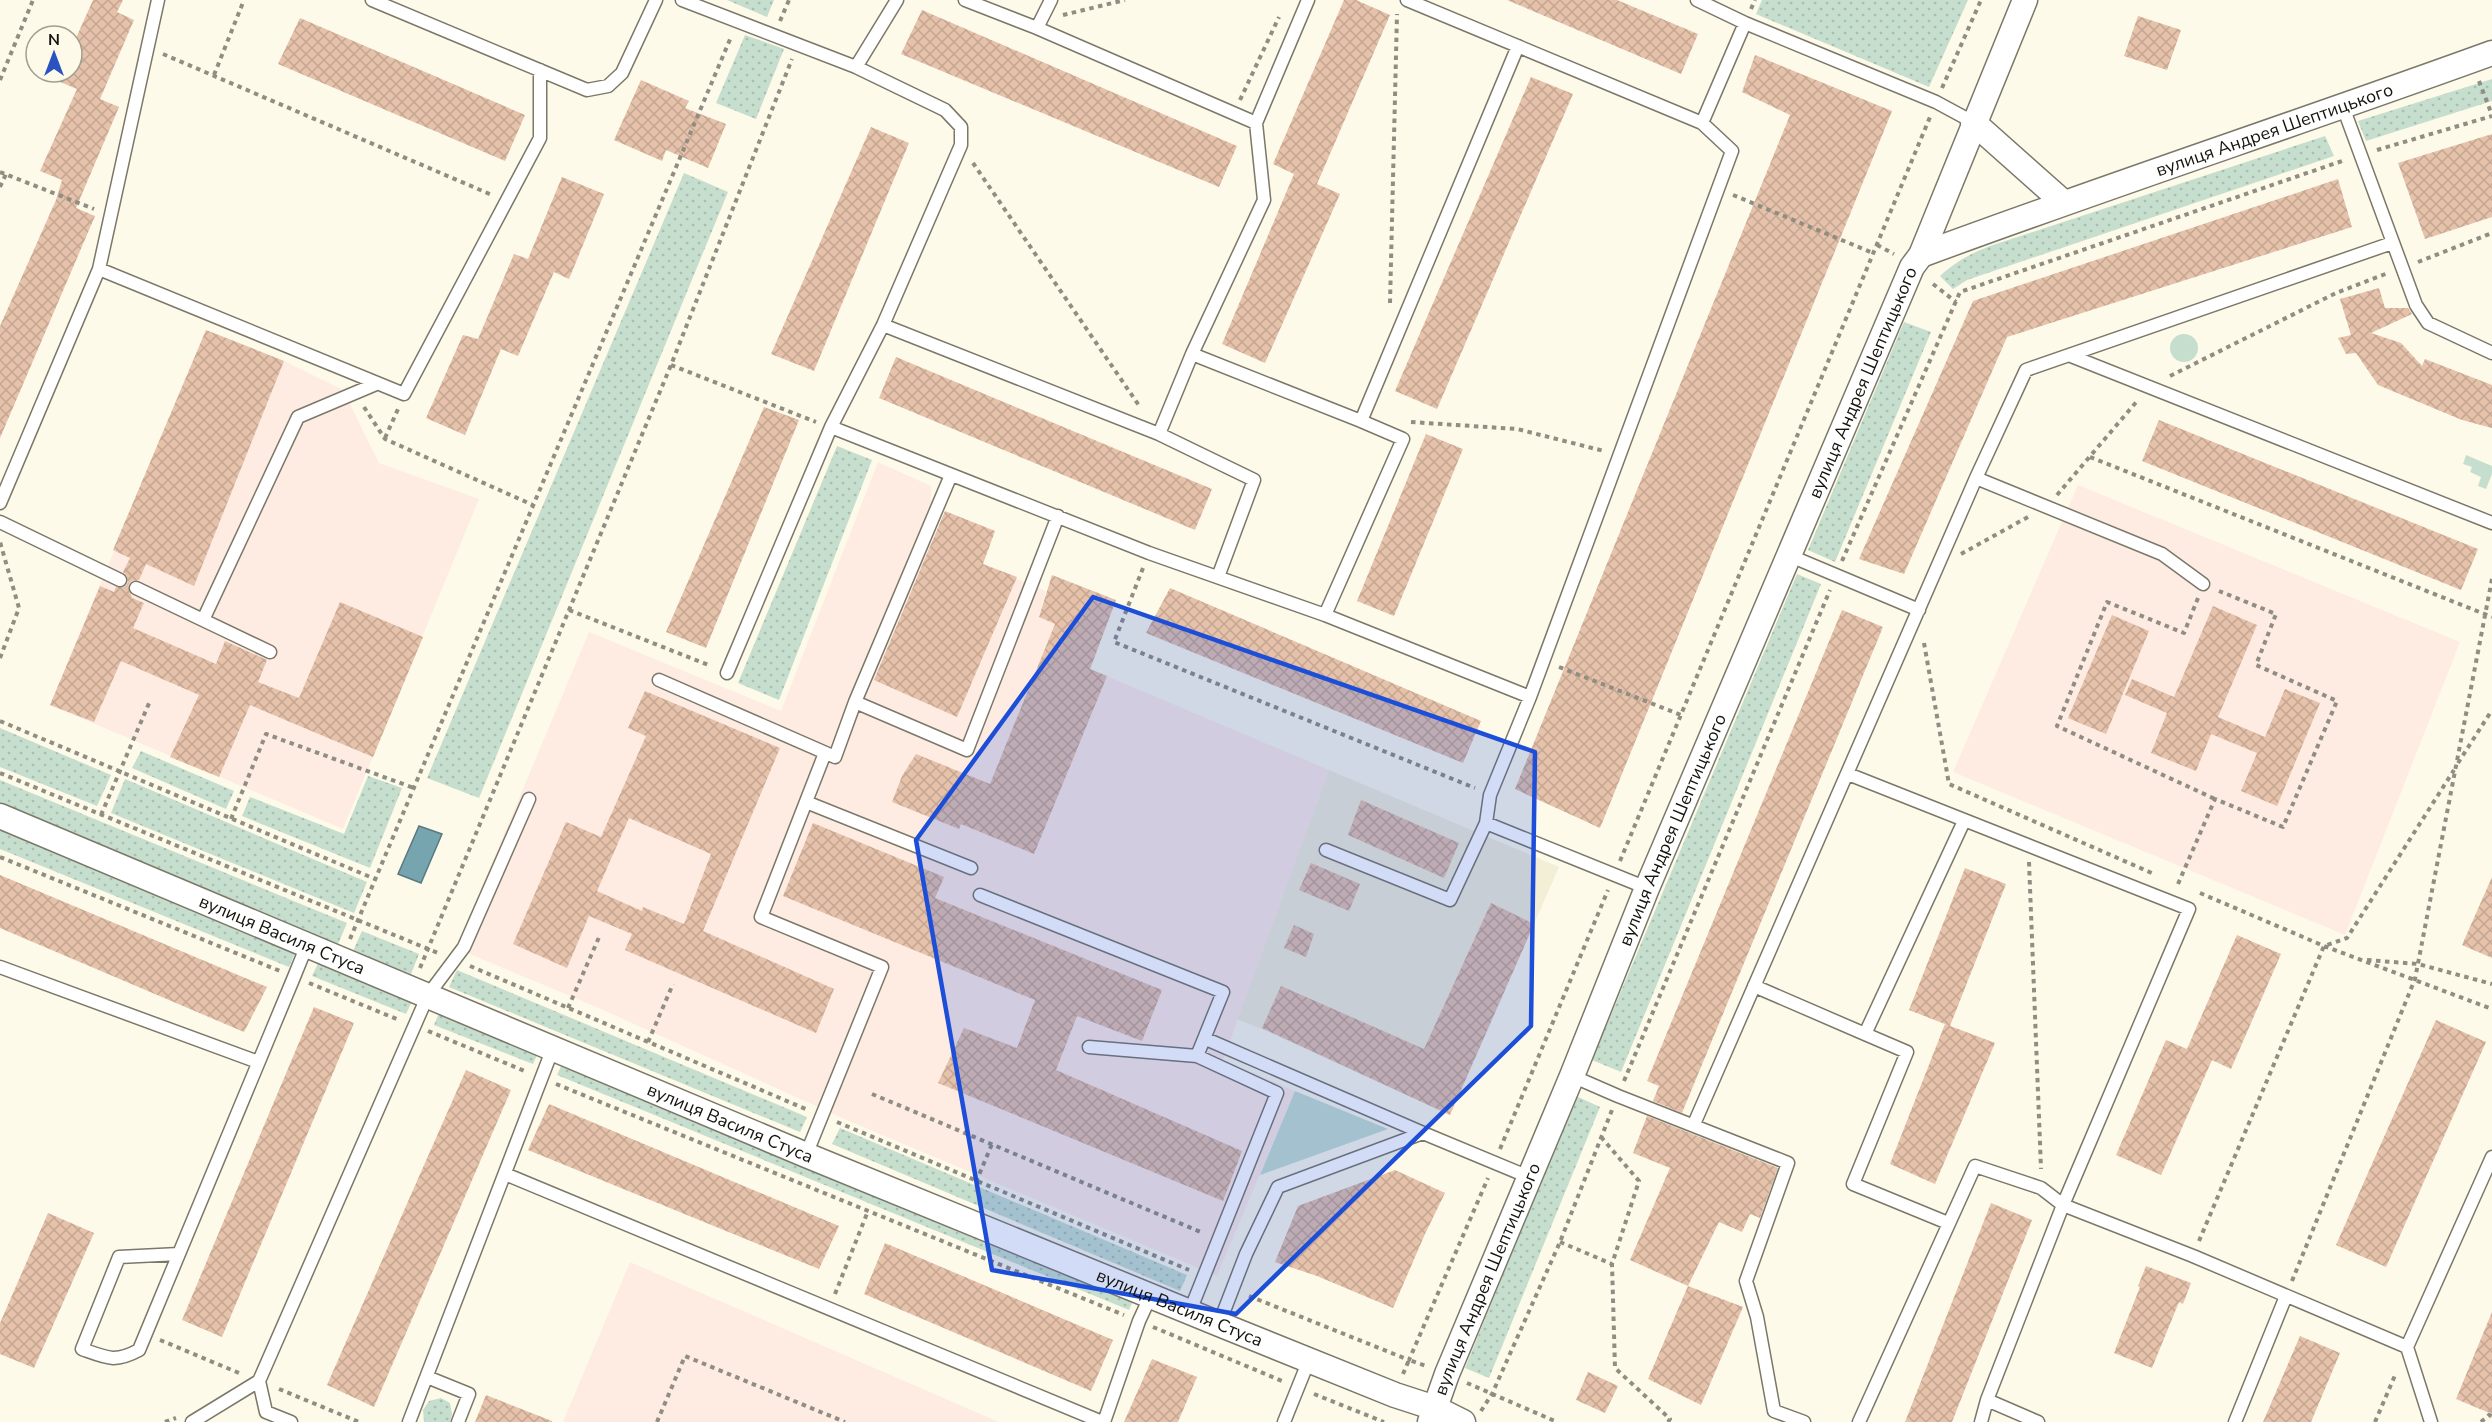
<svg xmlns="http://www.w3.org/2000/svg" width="2492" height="1422" viewBox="0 0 2492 1422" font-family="'Nunito Sans',sans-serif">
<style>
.built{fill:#f3eed6}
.education{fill:#feece2}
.grass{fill:url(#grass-dots)}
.park{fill:#c6dece}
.water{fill:#76a5b0;stroke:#59797f;stroke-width:1.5}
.building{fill:url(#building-cross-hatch);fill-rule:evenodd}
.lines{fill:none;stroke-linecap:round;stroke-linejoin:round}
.service-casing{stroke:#7b7869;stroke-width:15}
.minor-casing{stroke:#7b7869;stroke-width:27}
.path{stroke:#908d82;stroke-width:4;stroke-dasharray:4.5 4.5;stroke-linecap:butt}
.service{stroke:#fff;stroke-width:12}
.minor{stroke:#fff;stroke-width:24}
.marked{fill:#1d4ed8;fill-opacity:0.2;stroke:#1d4ed8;stroke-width:4.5;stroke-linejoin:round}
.labels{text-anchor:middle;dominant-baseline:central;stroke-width:5;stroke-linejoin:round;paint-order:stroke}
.street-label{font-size:18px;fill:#14130d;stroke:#fefae9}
</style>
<defs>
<pattern id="grass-dots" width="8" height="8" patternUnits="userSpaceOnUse" patternTransform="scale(1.5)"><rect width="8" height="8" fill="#c6dece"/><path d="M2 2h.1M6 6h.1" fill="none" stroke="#a9beb0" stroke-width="1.8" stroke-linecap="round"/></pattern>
<pattern id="building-cross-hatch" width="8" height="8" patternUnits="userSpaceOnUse" patternTransform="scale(1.5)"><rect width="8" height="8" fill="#e6c2ab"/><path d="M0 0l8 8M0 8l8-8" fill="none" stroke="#c4a692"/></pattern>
</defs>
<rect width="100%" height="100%" fill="#fefae9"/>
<!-- built -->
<path class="built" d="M1329,770L1559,867L1450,1115L1262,1029L1237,1019Z"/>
<!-- education -->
<path class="education" d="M206,330L284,361L343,390L379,463L479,499L343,829L50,705Z
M878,462L931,486V506L941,510L930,543L1046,591L1039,617L1100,644L1090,669L1329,770L1223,1060L1295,1091L1217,1276L849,1121L601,1009L456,948L589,632L781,711Z
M2078,485L2460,642L2345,935L1953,772Z
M630,1262L999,1422H563Z"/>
<!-- grass -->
<path class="grass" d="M727,0H774L767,17Z
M1762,0H1968L1929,87L1756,14Z
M745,35L784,49L756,119L716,103Z
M2492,79V101L2366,141L2358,121Z
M2325,136L2334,156L1967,280L1953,289L1940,276C1955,262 1970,254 1990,246Z
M684,173L728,192L479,798L427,778Z
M1904,322L1931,332L1835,562L1808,550Z
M837,446L872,460L779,700L738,683Z
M1797,574L1821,584L1621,1072L1592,1060Z
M0,728L111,775L97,806L0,767Z
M141,751L234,791L226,809L132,768Z
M368,776L402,788L370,868L242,816L250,797L344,834Z
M125,779L367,882L354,913L111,813Z
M0,780L347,923L338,944L0,805Z
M0,824L297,948L289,967L0,849Z
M362,931L419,954L411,974L353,951Z
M320,959L413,999L406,1014L312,976Z
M457,970L807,1117L800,1132L449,987Z
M440,1011L539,1051L533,1064L434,1025Z
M562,1064L1133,1301L1129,1310L557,1075Z
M1576,1096L1600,1107L1489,1378L1465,1368Z
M840,1128L1187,1275L1180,1291L832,1144Z
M441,1398L450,1403L452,1414L450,1422H424L423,1410L429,1401Z"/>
<!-- park -->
<path class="park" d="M2170 348a14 14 0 1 1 28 0a14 14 0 1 1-28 0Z
M2466,455L2492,466V474L2486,489L2478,486L2481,477L2470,472L2472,467L2463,464Z
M1295,1091L1388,1129L1260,1175Z"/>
<!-- water -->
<path class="water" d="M419,826L442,834L421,883L398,874Z"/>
<!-- building -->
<path class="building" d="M93,0H123L117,12L134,20L100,99L119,107L76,208L95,216L0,438V326L56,200L62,180L40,171L77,89L36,72H72V47Z
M1344,0H1356L1390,15L1317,184L1340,194L1265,363L1222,344L1294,174L1273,164Z
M1507,0H1617L1698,34L1681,74Z
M922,10L1237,146L1219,187L901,54Z
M2138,16L2181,30L2167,70L2124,56Z
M300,18L525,115L505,161L278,64Z
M1755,55L1892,111L1600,828L1515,789L1790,115L1742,92Z
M1531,77L1573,94L1437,409L1395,391Z
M641,80L689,101L685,108L726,124L708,168L666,150L662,161L614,140Z
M871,127L909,143L814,371L771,354Z
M2492,134V217L2425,239L2398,163Z
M562,177L604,194L569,279L554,272L518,356L501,349L465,435L426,418L463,335L478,339L514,254L528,259Z
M2338,179L2352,227L2007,337L1904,574L1859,559L1973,301Z
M2379,288L2385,308H2408L2412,314L2371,333L2401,343L2422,366L2425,359L2492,385V428L2462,420L2378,385L2356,353L2346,354L2338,338L2351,335L2340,299Z
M206,330L284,361L194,586L146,564L139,580L132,581L128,585L132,598L144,603L133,628L216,664L225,641L267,660L258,682L299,698L340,602L423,637L373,757L250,705L219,777L170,757L199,695L121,661L94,722L50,705L100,586L114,592L116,587H124L128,583L127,576L123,572L130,558L113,550Z
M896,357L1212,489L1195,530L879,398Z
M764,407L799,420L706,648L666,632Z
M2159,420L2478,549L2461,590L2142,461Z
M1426,434L1463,449L1394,616L1357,601Z
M945,511L995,531L983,564L1017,577L957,717L874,680Z
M1052,575L1116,600L1090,669L1107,676L1034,854L961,824L959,829L892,802L902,776L916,754L990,784L1055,624L1039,617Z
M1170,588L1481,721L1463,763L1146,633Z
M2213,606L2257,625L2218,717L2265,737L2285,689L2320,703L2277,806L2241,791L2257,753L2211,734L2196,771L2151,753L2167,713L2125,695L2132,679L2174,697Z
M1842,610L1883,627L1682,1113L1653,1101L1659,1086L1647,1081Z
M2112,615L2149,631L2106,734L2068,718Z
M645,691L780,748L703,931L834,989L816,1033L625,950L632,934L589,916L567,968L513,944L566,822L601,837L646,736L628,728ZM629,818L711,854L684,924L643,907L642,911L597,891Z
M1361,800L1459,843L1444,878L1348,835Z
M813,823L944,877L935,898L1162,990L1142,1041L1077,1016L1056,1070L1242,1151L1223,1201L938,1083L964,1028L1017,1048L1035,1000L783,896Z
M1311,863L1360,884L1349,911L1299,890Z
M1965,868L2006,884L1950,1026L1909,1010Z
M0,875L267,987L244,1032L0,928Z
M2492,877V958L2462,945Z
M1491,903L1534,924L1450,1115L1262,1028L1281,986L1424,1049Z
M1294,925L1314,934L1306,957L1284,948Z
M2237,935L2281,954L2231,1069L2212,1060L2161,1175L2116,1155L2166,1040L2187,1049Z
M314,1007L354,1023L222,1337L182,1320Z
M2436,1020L2486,1042L2386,1267L2336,1245Z
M1945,1024L1995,1043L1935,1184L1890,1164Z
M466,1070L511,1090L374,1407L327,1385Z
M549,1104L839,1226L819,1269L528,1150Z
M1647,1116L1778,1168L1760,1218L1750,1214L1742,1232L1719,1222L1688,1286L1630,1260L1670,1168L1633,1153Z
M1395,1170L1445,1193L1425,1234L1393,1308L1317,1276L1275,1262L1298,1206Z
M1991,1203L2032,1220L1952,1422H1905Z
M48,1213L94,1233L34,1368L0,1354V1323Z
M885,1243L1113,1340L1091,1391L864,1294Z
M2146,1266L2191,1283L2183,1304L2179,1302L2152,1368L2114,1353L2140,1287L2138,1286Z
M1688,1286L1743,1307L1701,1405L1648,1379Z
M2492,1312V1414L2456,1399Z
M2300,1336L2340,1353L2311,1422H2263Z
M1152,1359L1197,1377L1178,1422H1124Z
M1588,1372L1618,1386L1605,1413L1576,1400Z
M486,1395L552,1421V1422H475Z"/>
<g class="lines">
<defs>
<path id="service" d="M372,0L587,90L608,86L622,73L656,0
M682,0L856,67L945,110L961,127V145L883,325L831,427L727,673
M965,0L1037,28L1256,123L1308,0
M1697,0L1745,23L1936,102L1973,122
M1037,28L1051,0
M856,67L897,0
M2343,107L2416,305L2428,323L2492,353
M1702,123L1745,23
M99,269L158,0
M883,325L1159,434L1254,480L1218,577
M1192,354L1361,421
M2071,356L2492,523
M831,427L1149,553L1325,615L1530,697
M1159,434L1192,354L1264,200L1256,123
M1976,478L2162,554L2203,584
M0,503L99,269L404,394L540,138V70
M0,522L120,580
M1788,555L1919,610
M136,588L270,652
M1325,615L1403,439L1361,421L1518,46
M203,620L298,417L376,384
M659,680L835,757L855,702L951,475
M855,702L967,750L1058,516
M1848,774L2189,909L2063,1205L1987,1400
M806,802L971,868
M1486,823L1647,888
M1326,850L1450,900L1486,823L1490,795L1530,697L1732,151L1702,123L1407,0
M980,895L1223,992L1197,1056L1277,1093L1190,1311
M0,967L258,1062
M1754,986L1865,1034
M1206,1039L1423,1133
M1089,1047L1197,1056
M1572,1076L1618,1096L1788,1163L1746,1281L1757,1317L1774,1411L1804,1422
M1694,1124L1976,478L2026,370L2392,243
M806,1155L882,967L761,917L825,753
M505,1174L1102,1422
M1948,1223L1853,1184L1907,1052L1865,1034L1964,821
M179,1254L119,1257L82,1349C107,1358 115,1363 139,1350L294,977L307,945
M1219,1324L1246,1254L1278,1187L1423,1133L1529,1177
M427,1377L469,1394L458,1422
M259,1381L266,1412L291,1422
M192,1422L259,1381L428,995L464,947L529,799
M409,1422L553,1048
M1104,1422L1139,1321L1151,1295
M1284,1422L1309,1360
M1859,1422L1975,1166L2041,1188L2063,1205L2193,1256L2407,1347
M1981,1422L1987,1400L2038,1422
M2235,1422L2286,1296
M2431,1422L2407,1347L2492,1157"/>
<g id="minor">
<path d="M1973,122L2063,202"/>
<path id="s1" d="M1921,255C2110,185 2302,122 2492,53"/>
<path id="s2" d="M0,816L806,1155L1219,1324L1395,1395L1435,1408L1463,1422"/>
<path id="s3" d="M1430,1422L1447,1374L1572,1076L1647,888L1912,267L1921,255L2025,0"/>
</g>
</defs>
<!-- service casing -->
<use href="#service" class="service-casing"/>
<!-- minor casing -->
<use href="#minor" class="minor-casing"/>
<!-- path -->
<path class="path" d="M1751,9L1755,0
M1063,15L1125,0
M780,21L789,0
M163,54L492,195
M214,75L244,0
M0,80L33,0
M2479,81L2492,115
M1942,88L1981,0
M1240,100L1279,17
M2377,150L2492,116
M973,163L1140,407
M0,172L94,209
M0,187L6,174
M1733,195L1873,253
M1877,245L1894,254
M2418,262L2492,233
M1933,284L1956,302
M1390,303L1397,14
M671,365L816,422
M2170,376L2336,293L2388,273
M364,407L385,439L533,505
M1411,422L1517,429L1604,451
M385,438L398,409
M2090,457L2492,617
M2057,495L2138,400
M1961,554L2028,517
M1842,561L1960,292L2345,160
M1143,568L1114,642L1475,788
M2198,598L2184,633L2107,602L2057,726L2215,799
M569,610L711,666
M1924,643L1949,784L2154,874
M0,658L19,608L0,542
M1559,667L1681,715
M0,721L375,879
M2458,763L2492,710
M0,773L438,953
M101,815L150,701
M231,819L266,734L414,788
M0,857L280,971
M1620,861L1930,117
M2029,862L2041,1169
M2178,884L2215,799L2283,827L2337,701L2256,665L2276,614L2219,591
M2200,893L2324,946L2492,1009
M350,939L731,37
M2367,960L2418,964L2492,984
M470,966L808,1110
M420,968L671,365L792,59
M309,983L399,1020
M568,1008L600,935
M428,1031L527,1072
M648,1042L673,984
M1624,1081L1830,590
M556,1084L1124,1315
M872,1094L1203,1233
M837,1122L1189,1270
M1601,1137L1639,1181L1612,1264L1615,1368L1670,1419L1668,1422
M1500,1149L1608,890
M976,1182L992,1144
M2199,1241L2324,946L2347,938L2454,770
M1560,1242L1612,1264
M2292,1281L2415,979L2492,579
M835,1294L868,1211
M1249,1296L1409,1360L1488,1178
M1153,1327L1282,1381
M160,1340L239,1373
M1403,1374L1409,1360L1426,1366
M1467,1383L1557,1422
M279,1389L359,1422
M1314,1394L1384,1422
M1481,1411L1492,1394L1560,1242L1612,1110
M165,1422L176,1418
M657,1422L685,1356L845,1422
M2375,1422L2396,1373
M2481,1422L2489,1415L2492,1416"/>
<!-- service -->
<use href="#service" class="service"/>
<!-- minor -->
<use href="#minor" class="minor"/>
</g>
<!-- marked area -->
<path class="marked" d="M1093,597L1535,752L1531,1026L1236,1314L992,1270L916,840Z"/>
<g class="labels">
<!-- street labels -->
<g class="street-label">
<text stroke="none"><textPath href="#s1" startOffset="375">вулиця Андрея Шептицького</textPath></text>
<text stroke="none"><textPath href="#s3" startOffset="1126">вулиця Андрея Шептицького</textPath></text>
<text stroke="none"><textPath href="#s3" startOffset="640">вулиця Андрея Шептицького</textPath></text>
<text stroke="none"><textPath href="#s2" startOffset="306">вулиця Василя Стуса</textPath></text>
<text stroke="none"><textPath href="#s2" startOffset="792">вулиця Василя Стуса</textPath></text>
<text stroke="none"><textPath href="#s3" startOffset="154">вулиця Андрея Шептицького</textPath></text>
<text stroke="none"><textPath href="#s2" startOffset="1278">вулиця Василя Стуса</textPath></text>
</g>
</g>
<!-- north arrow -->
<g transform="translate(54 54)"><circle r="28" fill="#fefae9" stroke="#a09e91" stroke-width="1.5"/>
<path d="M0-4.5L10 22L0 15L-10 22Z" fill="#2a52c1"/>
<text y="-9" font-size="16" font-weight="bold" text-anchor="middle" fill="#14130d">N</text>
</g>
</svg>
